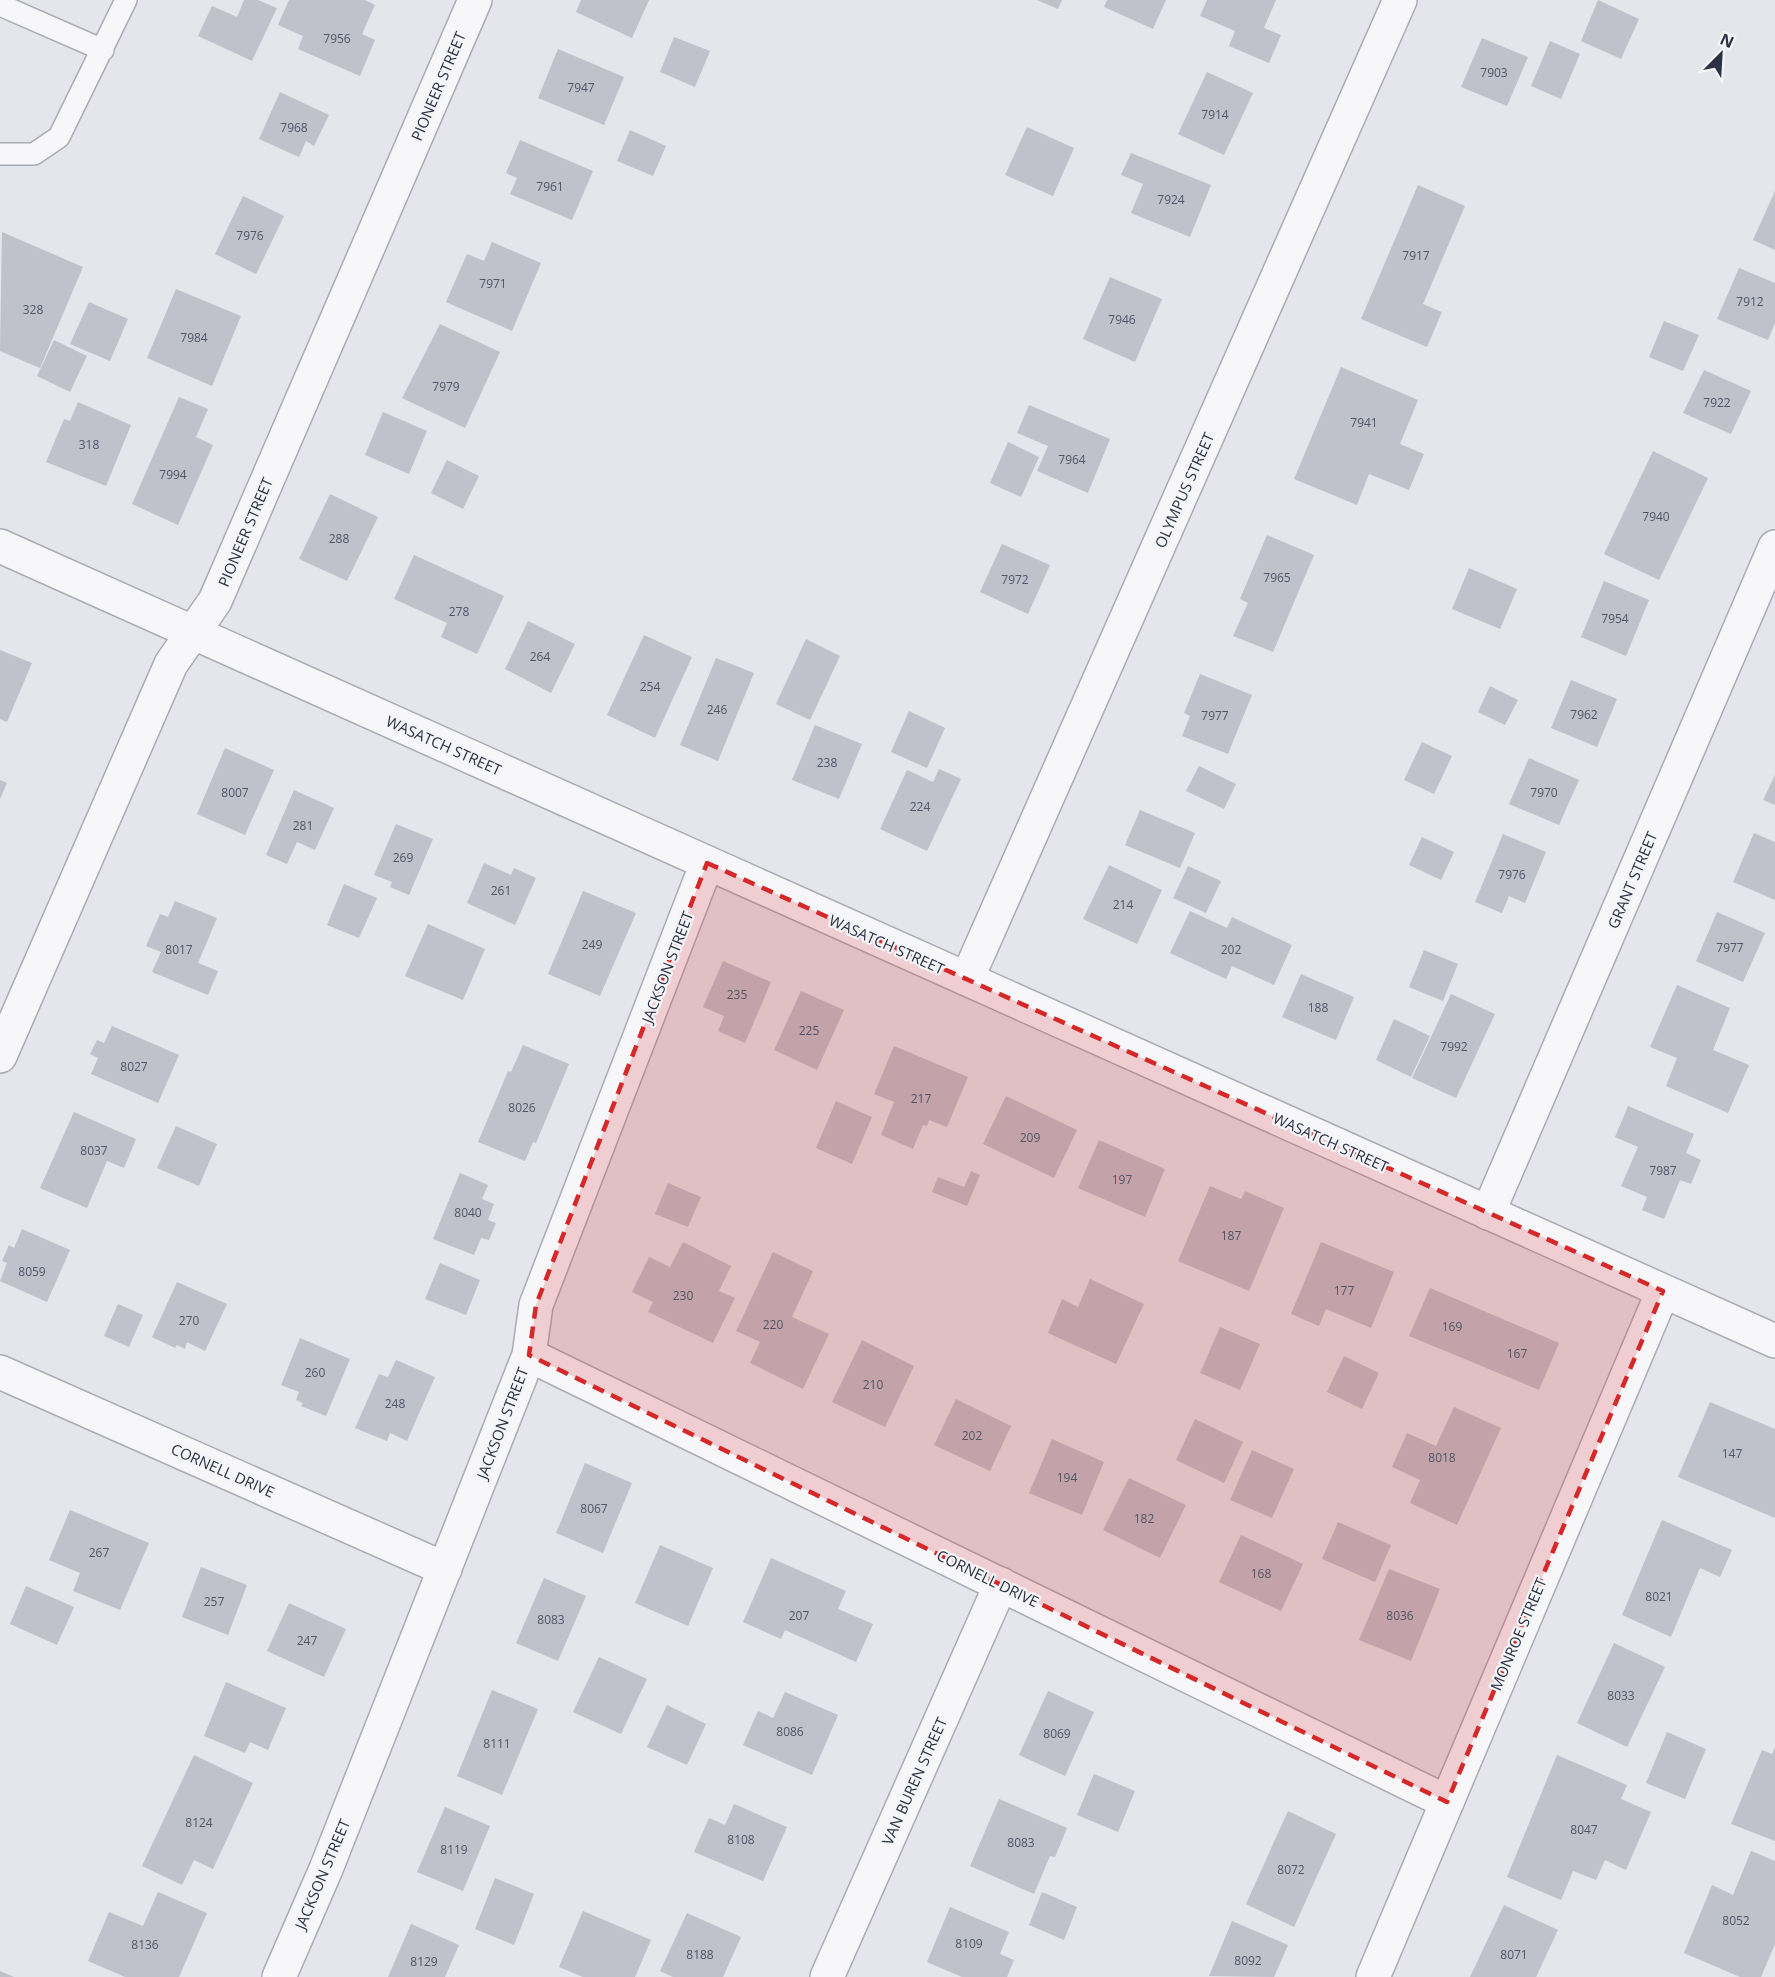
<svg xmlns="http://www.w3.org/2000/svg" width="1775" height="1977" viewBox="0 0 1775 1977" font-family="'Open Sans',sans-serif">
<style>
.building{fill:#bfc1cb}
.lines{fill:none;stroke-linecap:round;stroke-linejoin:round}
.service-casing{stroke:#a9acb5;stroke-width:24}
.minor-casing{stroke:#a9acb5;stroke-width:36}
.tertiary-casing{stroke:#a9acb5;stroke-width:36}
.service{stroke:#f7f7fa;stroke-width:21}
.minor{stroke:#f7f7fa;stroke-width:33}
.tertiary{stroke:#f7f7fa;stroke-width:33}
.marked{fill:#d62828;fill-opacity:0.2;stroke:#d62828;stroke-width:4.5;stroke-dasharray:12 8;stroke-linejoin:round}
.labels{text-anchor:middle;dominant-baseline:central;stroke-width:4.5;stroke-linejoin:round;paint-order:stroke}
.number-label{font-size:12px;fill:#515565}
.street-label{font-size:15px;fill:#2c3143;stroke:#f4f5f8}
</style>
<rect width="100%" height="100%" fill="#e4e6eb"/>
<!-- building -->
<path class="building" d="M244,0H258L277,8L252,61L198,36L212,6L237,17Z
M289,0H365L375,5L362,34L375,40L360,76L298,49L303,36L278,25Z
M581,0H649L632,38L576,12Z
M1037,0H1062L1058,9Z
M1107,0H1166L1153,29L1104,7Z
M1207,0H1276L1264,28L1281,35L1269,63L1229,46L1235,31L1200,16Z
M1598,0L1639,19L1621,59L1581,41Z
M674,37L710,51L695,87L660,72Z
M1482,38L1528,57L1507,106L1461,87Z
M1550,41L1580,54L1561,99L1531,86Z
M558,49L624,77L604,125L538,98Z
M1207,72L1253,93L1224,155L1178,134Z
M280,92L329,115L314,146L306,141L299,157L259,139Z
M1027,127L1074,148L1053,196L1005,175Z
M630,130L666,146L653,176L617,161Z
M520,140L593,171L572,220L510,194L517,178L506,173Z
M1131,153L1211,185L1190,237L1131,213L1143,184L1121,175Z
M1418,185L1465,206L1423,304L1442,312L1427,347L1361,319Z
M1775,191V250L1753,240Z
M243,196L284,216L256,274L215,254Z
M2,232L83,267L40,368L0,351Z
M492,242L541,263L512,331L446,302L467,254L484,261Z
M1739,268L1775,283V323L1768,340L1717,319Z
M1110,277L1162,299L1135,362L1083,339Z
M176,289L241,316L212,386L147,358Z
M89,302L128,319L110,361L70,344Z
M1664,321L1699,335L1683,371L1649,357Z
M440,324L500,352L465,428L402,398Z
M54,340L87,356L70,392L37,376Z
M1341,367L1418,400L1400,444L1424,454L1409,490L1369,474L1357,505L1294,479Z
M1704,370L1751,391L1731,434L1683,413Z
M179,397L208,409L196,437L213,445L178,525L132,504Z
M78,402L131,425L106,486L46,462L64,419L70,421Z
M1029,405L1110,439L1088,493L1037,471L1048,446L1017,433Z
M383,412L427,431L409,474L365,455Z
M1008,442L1039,457L1021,497L990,483Z
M1653,451L1708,478L1659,580L1604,554Z
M447,460L479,476L463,509L431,493Z
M330,494L378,517L347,581L299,559Z
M1267,535L1314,555L1273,652L1233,636L1248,603L1240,599Z
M1002,544L1050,565L1028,614L980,592Z
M414,555L504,596L477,654L441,637L447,623L394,599Z
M1469,568L1517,589L1500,629L1452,609Z
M1604,581L1649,600L1626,656L1581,637Z
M528,621L575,644L551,693L505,669Z
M644,635L692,657L655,738L607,715Z
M806,639L840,656L810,720L776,704Z
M0,650L32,663L7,722L0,719Z
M716,658L754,673L718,761L680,745Z
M1200,674L1252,695L1228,754L1182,736L1190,716L1184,713Z
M1571,680L1617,699L1597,747L1551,728Z
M1490,686L1518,700L1505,725L1478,712Z
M909,711L945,728L927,768L891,752Z
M815,725L862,744L839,799L792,780Z
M1422,742L1452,756L1434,794L1404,780Z
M225,748L274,770L245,835L197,814Z
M1529,758L1579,780L1559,825L1509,804Z
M1199,766L1236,784L1224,809L1186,791Z
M939,769L961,779L927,851L880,829L907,770L933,782Z
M1775,775V805L1763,800Z
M0,780L7,783L0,799Z
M294,790L334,808L315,850L297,842L287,864L266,855Z
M1140,810L1195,833L1180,868L1125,845Z
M396,824L433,839L409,895L390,887L392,882L374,875Z
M1754,833L1775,842V900L1733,882Z
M1503,834L1546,852L1525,903L1509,896L1502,913L1475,902Z
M1422,837L1454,852L1441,880L1409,865Z
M484,863L511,875L514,868L536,878L515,925L467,903Z
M1109,865L1162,890L1137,944L1083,919Z
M1188,866L1221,881L1206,913L1173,898Z
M344,884L377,898L359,938L327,925Z
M583,891L636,913L600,996L548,974Z
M175,901L217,918L198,963L218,971L208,995L152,972L161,952L146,946L160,914L168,917Z
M1190,911L1227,928L1232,917L1292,945L1274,985L1232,966L1226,979L1170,953Z
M1717,912L1765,933L1743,982L1696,961Z
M428,924L485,949L463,1000L405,976Z
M1424,950L1458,964L1443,1001L1409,987Z
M723,961L771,982L745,1043L718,1031L724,1016L703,1007Z
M1301,974L1354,997L1336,1040L1282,1017Z
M1677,985L1730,1008L1713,1050L1749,1065L1728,1113L1666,1086L1677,1058L1650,1047Z
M801,991L844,1010L817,1070L774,1050Z
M1451,994L1495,1014L1456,1098L1412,1078Z
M1394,1019L1430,1036L1411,1077L1376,1060Z
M112,1026L179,1055L158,1103L91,1074L98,1058L90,1054L97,1040L104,1043Z
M523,1045L569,1064L536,1143L533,1142L525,1161L478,1142L508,1071L511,1072Z
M894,1046L968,1077L947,1127L929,1120L927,1126L923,1125L913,1149L881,1135L894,1102L874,1094Z
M1006,1096L1077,1130L1054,1178L983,1144Z
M836,1101L872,1117L852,1164L816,1148Z
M1628,1106L1694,1134L1686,1153L1701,1160L1691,1184L1680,1180L1664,1219L1642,1210L1647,1197L1621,1186L1638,1147L1615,1137Z
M74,1112L136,1139L124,1168L107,1161L87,1208L40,1188Z
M176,1126L217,1144L199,1186L157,1168Z
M1099,1140L1165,1169L1145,1217L1078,1188Z
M971,1171L980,1175L967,1206L932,1192L938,1177L964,1187Z
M460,1173L488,1185L482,1199L494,1204L488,1220L496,1223L489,1240L481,1238L474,1255L433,1239Z
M668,1183L701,1197L688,1227L655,1214Z
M1210,1186L1241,1199L1245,1191L1284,1208L1249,1291L1178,1261Z
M22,1229L70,1250L47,1302L0,1281L7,1263L2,1261L9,1245L14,1248Z
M683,1242L731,1266L719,1291L735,1298L713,1343L648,1312L653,1302L632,1292L649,1257L670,1267Z
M1321,1242L1394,1272L1371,1328L1326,1309L1319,1326L1291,1314Z
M773,1252L813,1271L792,1317L829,1334L803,1389L750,1363L760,1342L736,1331Z
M440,1263L480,1280L466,1315L425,1299Z
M1090,1279L1144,1304L1116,1364L1048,1333L1062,1299L1078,1307Z
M177,1282L227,1304L205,1351L187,1342L185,1349L177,1345L175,1348L152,1337Z
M1430,1288L1559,1343L1539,1390L1409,1336Z
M118,1304L143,1315L129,1347L104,1336Z
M1220,1327L1260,1344L1240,1390L1200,1373Z
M300,1338L350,1359L326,1416L301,1406L303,1403L296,1400L299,1392L281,1385Z
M862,1340L914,1366L885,1427L832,1402Z
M1344,1356L1379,1373L1362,1409L1327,1392Z
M396,1360L435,1377L407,1441L390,1433L387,1441L355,1428L379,1374L388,1377Z
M956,1399L1011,1426L990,1471L934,1445Z
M1710,1402L1775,1429V1518L1678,1477Z
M1454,1407L1501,1428L1457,1525L1410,1503L1420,1480L1392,1467L1407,1433L1436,1446Z
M1195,1419L1243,1442L1224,1483L1176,1460Z
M1052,1439L1104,1462L1082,1515L1029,1493Z
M1252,1450L1294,1469L1272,1518L1230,1500Z
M585,1463L632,1483L603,1553L556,1533Z
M1129,1478L1186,1505L1160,1558L1103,1530Z
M70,1510L149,1543L120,1610L73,1591L80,1573L49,1560Z
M1662,1520L1732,1550L1720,1577L1700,1568L1671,1637L1622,1615Z
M1338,1522L1391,1545L1375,1582L1322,1559Z
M1241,1535L1303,1564L1281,1611L1219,1582Z
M660,1545L713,1568L688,1626L635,1603Z
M771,1558L846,1591L838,1609L873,1624L856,1662L785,1630L781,1639L743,1622Z
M201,1567L247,1585L228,1635L182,1617Z
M1389,1569L1440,1589L1411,1661L1359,1640Z
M544,1578L586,1596L558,1661L516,1643Z
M26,1586L74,1607L57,1645L10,1624Z
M289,1603L346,1629L324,1677L267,1651Z
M1614,1643L1665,1667L1627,1747L1577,1723Z
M599,1657L647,1679L621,1734L573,1712Z
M226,1682L286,1708L268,1750L250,1742L245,1753L204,1736Z
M492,1690L538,1709L502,1795L457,1776Z
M1048,1691L1094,1712L1065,1776L1019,1755Z
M785,1692L838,1715L812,1775L743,1745L758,1711L773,1718Z
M667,1705L706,1724L687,1765L647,1747Z
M1667,1732L1706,1749L1685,1799L1646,1783Z
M1775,1747V1841L1731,1824L1762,1750L1772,1754Z
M194,1755L253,1783L213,1869L194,1860L182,1885L142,1866Z
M1557,1755L1627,1785L1621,1799L1651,1812L1626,1870L1605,1860L1596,1880L1573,1871L1561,1900L1507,1877Z
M1094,1774L1135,1791L1118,1832L1077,1815Z
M999,1799L1067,1828L1055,1857L1050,1856L1034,1894L970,1866Z
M734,1804L787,1827L763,1881L694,1852L709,1818L725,1825Z
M445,1807L490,1826L463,1891L417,1872Z
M1288,1811L1336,1834L1294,1927L1246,1904Z
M1751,1851L1775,1861V1944L1761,1977H1740L1684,1953L1712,1885L1733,1895Z
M495,1878L534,1894L514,1945L475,1929Z
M158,1892L207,1913L179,1977H125L88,1961L109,1912L143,1926Z
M1042,1892L1077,1907L1064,1940L1029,1925Z
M1504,1905L1558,1930L1536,1977H1470Z
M950,1907L1009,1932L1000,1954L1014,1960L1007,1977H962L927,1962Z
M583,1911L651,1940L635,1977H583L559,1967Z
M687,1913L741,1937L723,1977H673L660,1971Z
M1232,1921L1288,1945L1274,1977L1209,1976Z
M411,1924L459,1945L445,1977H388Z
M0,1971L14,1977H0Z"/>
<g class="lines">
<defs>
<path id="service" d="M0,5L103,50
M0,154H34L59,137L126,0"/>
<path id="minor" d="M967,979L1400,0
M0,1056L171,664L215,601L475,0
M1488,1213L1775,547
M529,1355L1447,1802
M0,1372L445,1569
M279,1977L326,1869L529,1355L536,1305L707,863
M827,1977L1001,1584"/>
<path id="tertiary" d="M0,546L1775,1341
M1373,1977L1663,1291"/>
</defs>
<!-- service casing -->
<use href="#service" class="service-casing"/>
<!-- minor casing -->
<use href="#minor" class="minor-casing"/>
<!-- tertiary casing -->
<use href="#tertiary" class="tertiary-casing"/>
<!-- service -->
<use href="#service" class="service"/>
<!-- minor -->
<use href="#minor" class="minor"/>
<!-- tertiary -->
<use href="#tertiary" class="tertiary"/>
</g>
<!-- marked area -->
<path class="marked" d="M707,863L1663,1291L1447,1802L529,1355L536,1305Z"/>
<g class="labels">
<!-- number labels -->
<g class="number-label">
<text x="337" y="38">7956</text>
<text x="1494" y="72">7903</text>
<text x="581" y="87">7947</text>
<text x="1215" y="114">7914</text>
<text x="294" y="127">7968</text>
<text x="550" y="186">7961</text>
<text x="1171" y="199">7924</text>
<text x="250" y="235">7976</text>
<text x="1416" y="255">7917</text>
<text x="493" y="283">7971</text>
<text x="1750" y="301">7912</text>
<text x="33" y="309">328</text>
<text x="1122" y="319">7946</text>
<text x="194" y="337">7984</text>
<text x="446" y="386">7979</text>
<text x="1717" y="402">7922</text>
<text x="1364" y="422">7941</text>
<text x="89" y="444">318</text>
<text x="1072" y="459">7964</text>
<text x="173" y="474">7994</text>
<text x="1656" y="516">7940</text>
<text x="339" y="538">288</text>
<text x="1277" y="577">7965</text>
<text x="1015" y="579">7972</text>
<text x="459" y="611">278</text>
<text x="1615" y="618">7954</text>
<text x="540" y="656">264</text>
<text x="650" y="686">254</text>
<text x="717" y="709">246</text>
<text x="1584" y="714">7962</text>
<text x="1215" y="715">7977</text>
<text x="827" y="762">238</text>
<text x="235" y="792">8007</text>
<text x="1544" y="792">7970</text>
<text x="920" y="806">224</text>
<text x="303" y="825">281</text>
<text x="403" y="857">269</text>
<text x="1512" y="874">7976</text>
<text x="501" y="890">261</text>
<text x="1123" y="904">214</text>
<text x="592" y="944">249</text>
<text x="1730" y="947">7977</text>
<text x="179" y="949">8017</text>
<text x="1231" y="949">202</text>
<text x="737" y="994">235</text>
<text x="1318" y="1007">188</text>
<text x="809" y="1030">225</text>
<text x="1454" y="1046">7992</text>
<text x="134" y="1066">8027</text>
<text x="921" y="1098">217</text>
<text x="522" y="1107">8026</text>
<text x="1030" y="1137">209</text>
<text x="94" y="1150">8037</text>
<text x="1663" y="1170">7987</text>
<text x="1122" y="1179">197</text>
<text x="468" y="1212">8040</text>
<text x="1231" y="1235">187</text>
<text x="32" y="1271">8059</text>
<text x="1344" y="1290">177</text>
<text x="683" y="1295">230</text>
<text x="189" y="1320">270</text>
<text x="773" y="1324">220</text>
<text x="1452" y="1326">169</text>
<text x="1517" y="1353">167</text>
<text x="315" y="1372">260</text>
<text x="873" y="1384">210</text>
<text x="395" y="1403">248</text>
<text x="972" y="1435">202</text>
<text x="1732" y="1453">147</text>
<text x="1442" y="1457">8018</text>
<text x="1067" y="1477">194</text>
<text x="594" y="1508">8067</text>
<text x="1144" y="1518">182</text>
<text x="99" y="1552">267</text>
<text x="1261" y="1573">168</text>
<text x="1659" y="1596">8021</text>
<text x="214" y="1601">257</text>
<text x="799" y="1615">207</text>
<text x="1400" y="1615">8036</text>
<text x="551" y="1619">8083</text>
<text x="307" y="1640">247</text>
<text x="1621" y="1695">8033</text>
<text x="790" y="1731">8086</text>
<text x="1057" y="1733">8069</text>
<text x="497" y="1743">8111</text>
<text x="199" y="1822">8124</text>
<text x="1584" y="1829">8047</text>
<text x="741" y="1839">8108</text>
<text x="1021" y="1842">8083</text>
<text x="454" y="1849">8119</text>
<text x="1291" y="1869">8072</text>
<text x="1736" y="1920">8052</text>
<text x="969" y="1943">8109</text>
<text x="145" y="1944">8136</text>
<text x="700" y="1954">8188</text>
<text x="1514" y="1954">8071</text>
<text x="1248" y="1960">8092</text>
<text x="424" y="1961">8129</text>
</g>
<!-- street labels -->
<g class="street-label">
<text transform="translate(438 86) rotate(-67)">PIONEER STREET</text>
<text transform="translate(1184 490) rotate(-66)">OLYMPUS STREET</text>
<text transform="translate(245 532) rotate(-67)">PIONEER STREET</text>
<text transform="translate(444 745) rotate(24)">WASATCH STREET</text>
<text transform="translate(1632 880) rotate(-67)">GRANT STREET</text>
<text transform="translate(887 944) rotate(24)">WASATCH STREET</text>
<text transform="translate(667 967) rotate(-69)">JACKSON STREET</text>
<text transform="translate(1331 1142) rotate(24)">WASATCH STREET</text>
<text transform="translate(502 1423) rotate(-69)">JACKSON STREET</text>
<text transform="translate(223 1470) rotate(24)">CORNELL DRIVE</text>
<text transform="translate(988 1578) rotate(26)">CORNELL DRIVE</text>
<text transform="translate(1518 1634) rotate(-67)">MONROE STREET</text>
<text transform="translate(914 1781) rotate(-66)">VAN BUREN STREET</text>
<text transform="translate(322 1874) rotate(-67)">JACKSON STREET</text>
</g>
</g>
<!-- north arrow -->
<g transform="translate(1721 54) rotate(24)" stroke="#f4f5f8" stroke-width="4.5" paint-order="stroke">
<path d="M0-4.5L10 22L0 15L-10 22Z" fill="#2c3143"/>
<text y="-9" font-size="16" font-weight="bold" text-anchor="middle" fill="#2c3143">N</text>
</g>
</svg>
